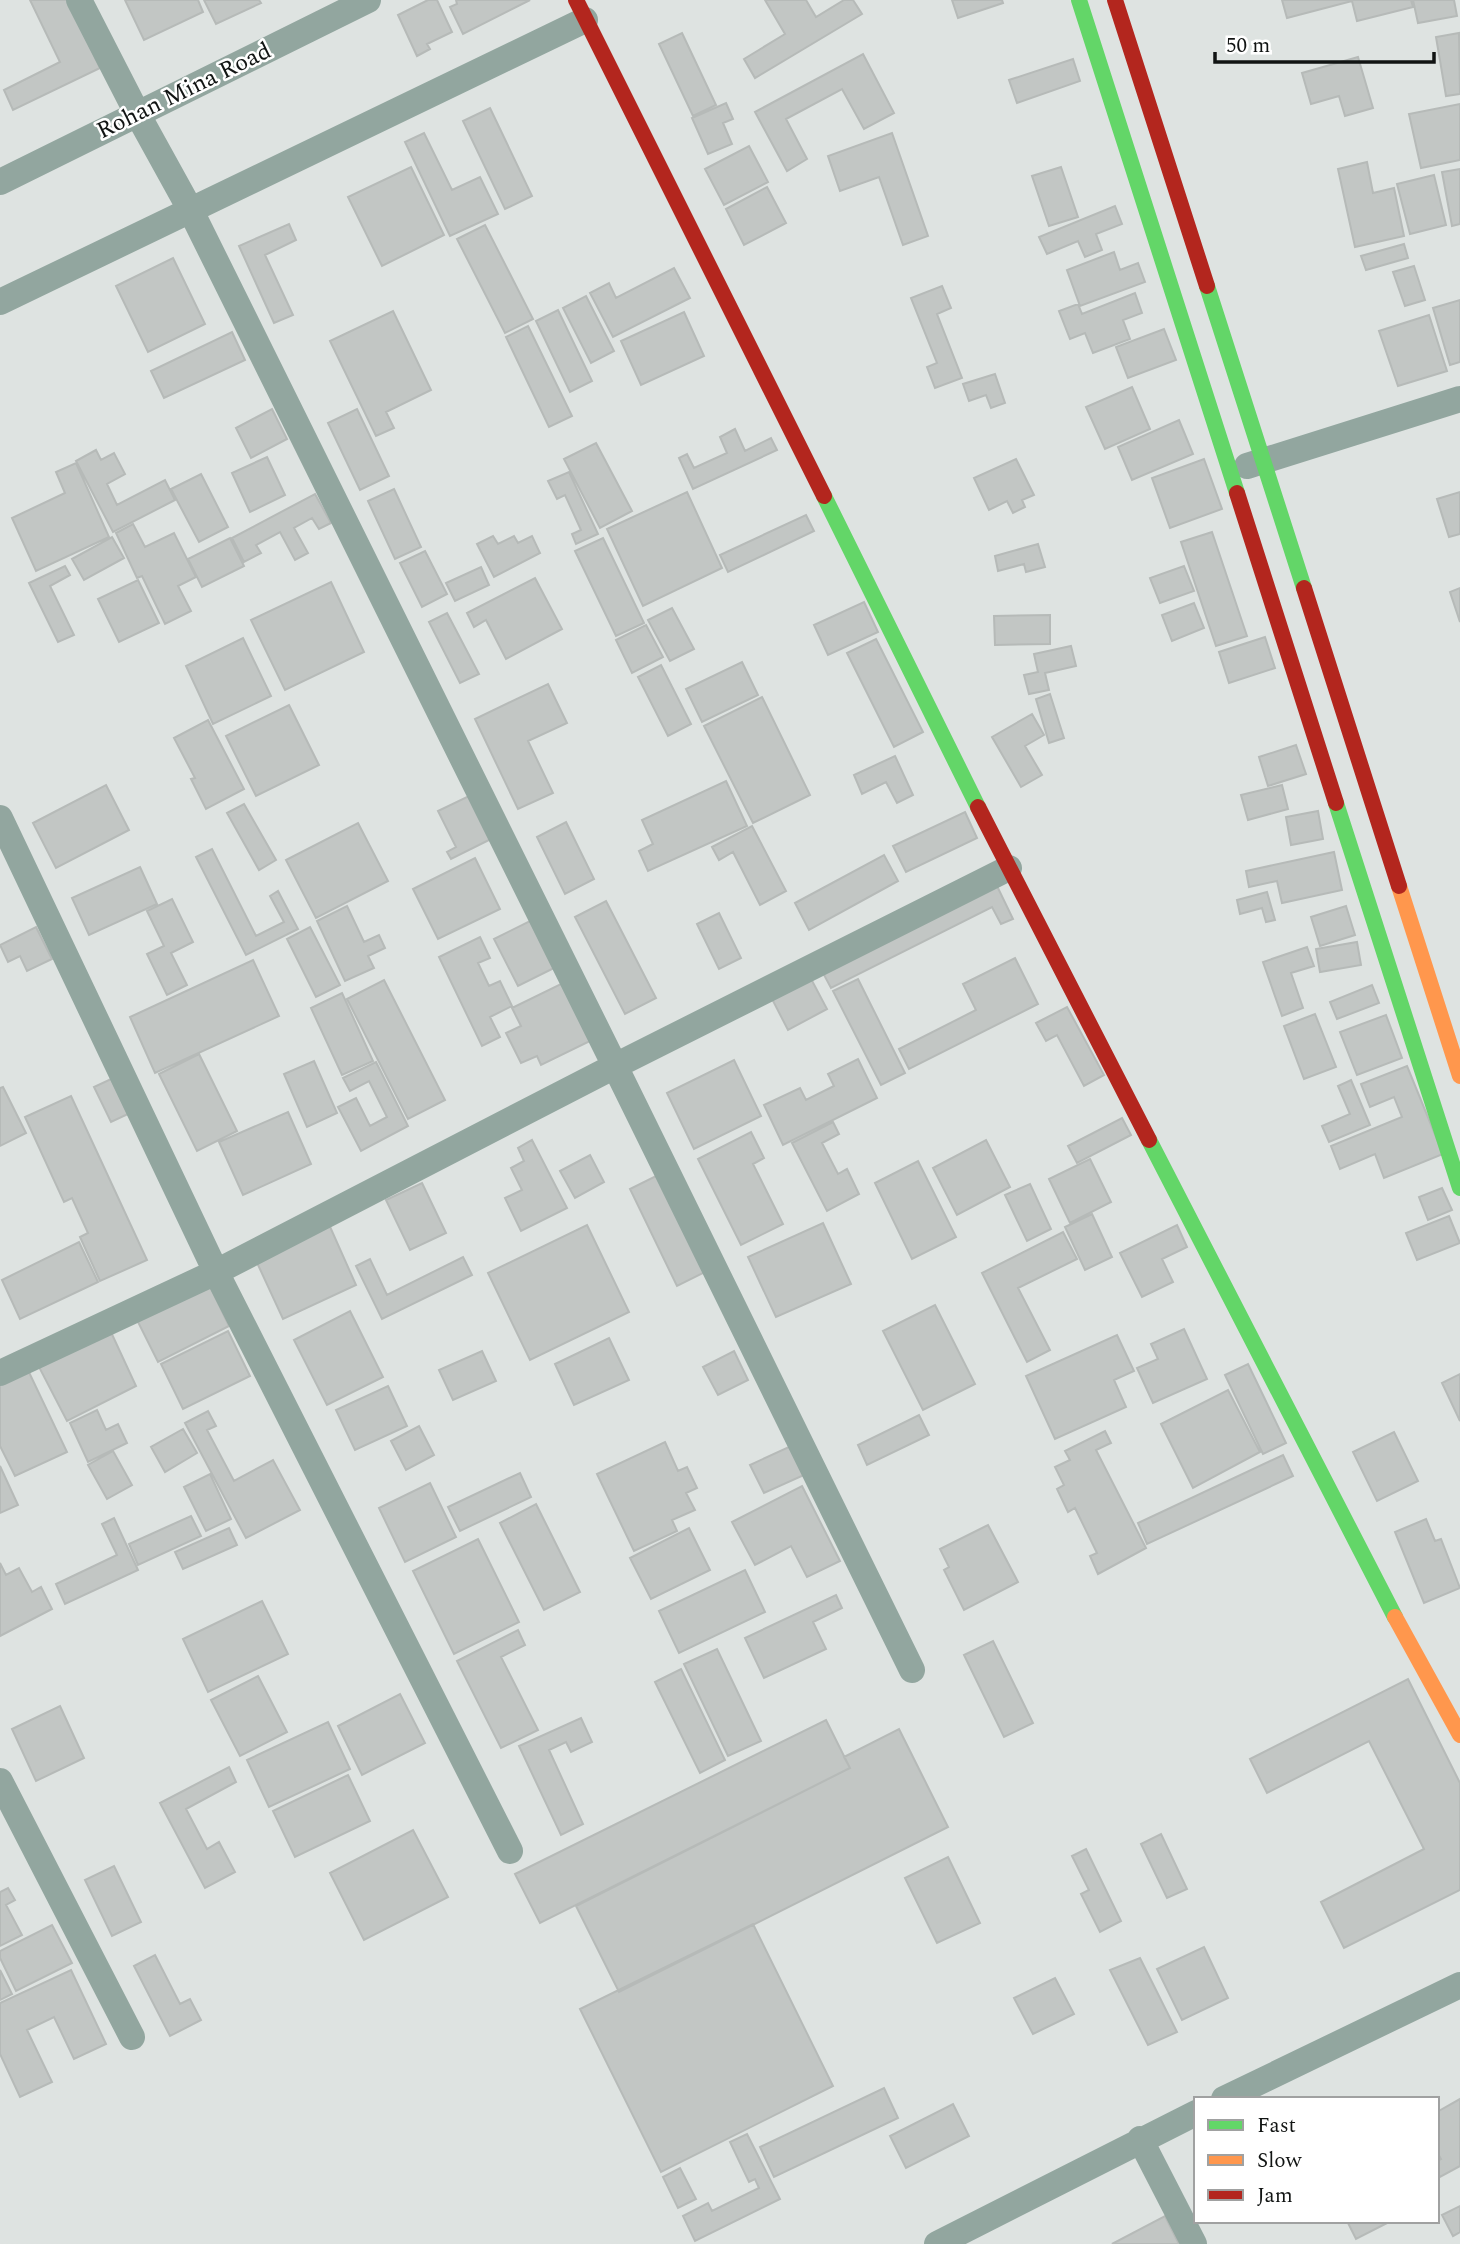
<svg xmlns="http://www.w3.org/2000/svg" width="1460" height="2244" viewBox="0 0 1460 2244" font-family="Spectral,serif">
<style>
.building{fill:#c2c6c4;stroke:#b6bab8;stroke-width:2}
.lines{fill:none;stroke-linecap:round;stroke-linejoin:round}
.street{stroke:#92a69f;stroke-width:26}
.fast{stroke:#63d668;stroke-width:16}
.slow{stroke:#ff974d;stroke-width:16}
.jam{stroke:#b3261e;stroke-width:16}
.labels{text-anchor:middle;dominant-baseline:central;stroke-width:5;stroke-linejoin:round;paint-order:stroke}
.street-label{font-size:24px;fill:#111413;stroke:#fff}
</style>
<rect width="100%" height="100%" fill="#dee3e1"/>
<!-- building -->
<path class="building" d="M30,0H67L100,68L13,110L4,90L60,62Z
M125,0H198L203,12L144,40Z
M204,0H259L261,3L216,24Z
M428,0H437L452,32L427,44L430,49L417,56L398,15Z
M456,0H530L463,34L450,7L457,4Z
M765,0H806L816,17L844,0H853L862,14L755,78L744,59L785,34Z
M952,0H1002L1003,3L958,18Z
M1282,0H1411L1413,7L1357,21L1352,1L1287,18Z
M1413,0H1454L1457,16L1418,23Z
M682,33L716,105L693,116L659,44Z
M1459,33L1460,94L1446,96L1436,37Z
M863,54L894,113L864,129L842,89L786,119L807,159L787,171L755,112Z
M1358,57L1373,108L1345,116L1339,96L1311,104L1302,73Z
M1073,59L1080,81L1017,103L1009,80Z
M726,103L733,119L723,123L732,144L708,154L692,118Z
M1460,104V160L1421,168L1409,114Z
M490,108L532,196L505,209L463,121Z
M424,133L452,190L480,177L498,214L450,236L405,142Z
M892,133L928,236L903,245L879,177L840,191L828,156Z
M749,146L768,182L724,205L705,169Z
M1367,162L1373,193L1394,188L1404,236L1355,247L1338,169Z
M411,167L444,235L382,266L348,197Z
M1061,167L1078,217L1049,226L1032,176Z
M1460,169V224L1452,226L1442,172Z
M1434,175L1446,225L1410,234L1397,184Z
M767,187L786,223L744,245L726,209Z
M1115,206L1122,224L1096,234L1102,250L1085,257L1078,241L1047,254L1039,237Z
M289,224L296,240L265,255L293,315L274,323L239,246Z
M485,225L533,319L505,333L457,239Z
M1404,244L1408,258L1366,270L1361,256Z
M1114,252L1120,270L1138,263L1145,282L1080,306L1067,270Z
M173,258L205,324L148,352L116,286Z
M1414,266L1425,300L1405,306L1393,272Z
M674,268L690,298L613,337L590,293L609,283L616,298Z
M942,286L951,308L937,314L962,378L935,388L927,367L937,363L911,298Z
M1135,293L1142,313L1123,320L1130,339L1093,353L1085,333L1070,339L1059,311L1078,304L1082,314Z
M586,296L614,351L591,363L563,308Z
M1460,300V362L1450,365L1433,308Z
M558,310L592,381L570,392L536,321Z
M393,311L431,390L386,412L394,428L376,436L330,341Z
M684,312L704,356L641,385L621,341Z
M1429,315L1447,371L1398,386L1379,331Z
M528,326L572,416L549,427L506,337Z
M1164,329L1176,360L1128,378L1116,347Z
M232,332L245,360L164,398L151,371Z
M995,374L1005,403L991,408L986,395L969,401L963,384Z
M1132,387L1150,429L1105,449L1086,407Z
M272,409L287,439L251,458L236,428Z
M357,409L389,476L360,490L328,423Z
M1179,420L1193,454L1132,480L1118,447Z
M735,429L745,451L771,438L777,450L693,489L679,458L687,454L694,468L727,453L720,437Z
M596,443L632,511L600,528L564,459Z
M96,450L101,460L114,453L125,474L107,484L117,505L165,480L175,500L113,532L76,461Z
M267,457L285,495L250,512L232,473Z
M1016,459L1034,495L1022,500L1025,507L1013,513L1007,501L989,510L974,478Z
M1204,459L1222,509L1170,528L1152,478Z
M76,463L109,537L36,571L12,518L65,493L56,472Z
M569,472L598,534L576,544L572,534L581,530L565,495L557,499L548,481Z
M201,474L228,527L199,542L171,489Z
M394,489L421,547L395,559L368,501Z
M687,492L722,568L643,606L607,529Z
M1460,492V534L1449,537L1437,499Z
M315,494L331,523L319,529L312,518L294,528L308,553L295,560L280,532L256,545L261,553L244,562L232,538Z
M806,515L814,531L728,572L720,555Z
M133,524L145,547L174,533L196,577L178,586L191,611L165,624L142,576L137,578L116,533Z
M1212,532L1247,636L1216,646L1181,542Z
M493,536L498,544L514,536L518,543L532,536L540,553L494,577L477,544Z
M112,537L124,558L84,580L72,559Z
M230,538L244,566L202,587L188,559Z
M603,538L644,623L616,636L575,551Z
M1038,544L1045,567L1026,572L1024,564L998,571L995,556Z
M425,551L447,594L422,607L400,563Z
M65,566L70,575L50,586L74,635L58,642L29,583Z
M1184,566L1194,591L1160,603L1150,578Z
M481,567L489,585L455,601L446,583Z
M535,578L562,629L506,659L486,620L474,627L467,613Z
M138,580L159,623L119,642L98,599Z
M331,582L364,652L285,690L251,620Z
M1460,588V622L1450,592Z
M864,602L878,632L828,655L814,625Z
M1194,603L1204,628L1172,641L1162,615Z
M672,608L694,649L670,661L648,620Z
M447,613L479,674L460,683L429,622Z
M1050,615V644L995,645L994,616Z
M646,625L663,657L632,673L616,640Z
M1265,637L1275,668L1229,683L1219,652Z
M243,638L271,696L213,724L186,666Z
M876,639L923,732L894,747L847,653Z
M1071,646L1076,666L1045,673L1049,690L1029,694L1024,675L1038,672L1034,654Z
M742,662L758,695L702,722L686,689Z
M661,665L691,724L668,736L638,677Z
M548,684L567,723L528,741L553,793L518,809L475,719Z
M1050,694L1064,738L1049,743L1036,699Z
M762,697L810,795L753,823L704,726Z
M289,705L319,765L256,796L226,736Z
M1032,714L1044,735L1025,746L1042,775L1021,787L992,737Z
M208,720L244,789L206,809L191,779L195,778L174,738Z
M1296,745L1306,774L1268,786L1259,757Z
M895,756L913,795L897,803L886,782L862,794L854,775Z
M726,781L747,826L648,871L639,851L653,844L642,820Z
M106,785L129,830L56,868L33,823Z
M1282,785L1288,809L1248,820L1241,795Z
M469,796L491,839L451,859L447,852L456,847L438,811Z
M244,804L276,860L259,870L227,813Z
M1318,811L1323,839L1291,845L1286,817Z
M965,812L977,838L906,872L893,846Z
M566,822L594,879L565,894L537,837Z
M358,823L388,881L316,918L286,860Z
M752,826L786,891L760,905L733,852L719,860L712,847Z
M212,849L256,936L284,922L270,896L278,891L298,929L246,955L196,857Z
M1334,852L1342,890L1282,903L1277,881L1249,887L1246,871Z
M884,855L898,881L809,930L795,903Z
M475,858L500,909L438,939L413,889Z
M140,867L157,904L89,935L72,898Z
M997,886L1013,919L1001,924L992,907L831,988L823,973Z
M1267,892L1275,920L1266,922L1262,908L1240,914L1237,900Z
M172,899L193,942L171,953L187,985L167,995L147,954L164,946L147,911Z
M606,901L656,998L625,1014L575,917Z
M347,906L364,942L379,935L385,948L368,956L374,968L345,981L317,921Z
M1346,906L1355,935L1320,946L1311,917Z
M719,913L741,958L719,969L697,924Z
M530,921L554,968L518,986L494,939Z
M36,927L52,959L27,971L20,956L8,962L0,945Z
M310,927L340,985L316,997L287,939Z
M480,937L490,958L478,963L489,986L500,981L512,1006L490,1017L500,1037L482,1046L439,957Z
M1357,942L1361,965L1320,972L1316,949Z
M1307,947L1314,966L1291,973L1303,1008L1282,1016L1263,962Z
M1015,958L1038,1004L909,1069L899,1049L976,1010L963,984Z
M253,960L279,1016L155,1073L130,1017Z
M809,975L827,1009L788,1030L770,995Z
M858,979L905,1073L881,1085L833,991Z
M384,980L445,1100L408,1119L347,999Z
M565,982L592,1040L541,1065L537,1056L521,1063L506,1033L521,1026L512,1008Z
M1372,985L1379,1003L1337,1019L1330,1002Z
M342,993L373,1061L342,1075L311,1008Z
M1067,1007L1104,1075L1084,1086L1057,1035L1046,1041L1036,1023Z
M1315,1014L1336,1067L1304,1079L1284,1026Z
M1386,1015L1402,1058L1357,1075L1340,1032Z
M199,1054L237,1131L197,1151L159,1074Z
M858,1059L877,1098L783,1145L764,1105L800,1088L806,1100L834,1086L828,1074Z
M734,1060L761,1116L694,1149L667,1093Z
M314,1061L337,1113L307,1127L284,1074Z
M376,1062L408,1126L361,1151L338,1107L356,1098L370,1126L387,1117L369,1081L350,1091L343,1078Z
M1407,1066L1443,1154L1384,1178L1375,1154L1340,1169L1331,1146L1402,1117L1394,1097L1370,1107L1361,1084Z
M111,1079L128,1114L111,1122L94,1087Z
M1351,1080L1370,1125L1329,1142L1322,1126L1350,1114L1338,1086Z
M3,1087L26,1133L0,1146V1088Z
M71,1096L147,1260L100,1281L80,1237L88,1233L72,1198L64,1202L25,1117Z
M288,1112L311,1164L243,1195L219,1142Z
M1122,1118L1131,1135L1077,1163L1068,1146Z
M833,1122L839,1134L822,1143L838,1174L847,1169L859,1194L827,1211L792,1143Z
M751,1132L764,1158L753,1164L783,1224L741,1245L698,1159Z
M532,1140L567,1208L521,1231L505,1198L522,1190L511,1168L524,1161L518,1148Z
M986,1140L1010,1187L957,1215L933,1168Z
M590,1155L604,1182L575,1198L560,1171Z
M1090,1159L1111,1202L1070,1223L1049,1179Z
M918,1161L956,1237L912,1259L875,1183Z
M666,1171L713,1268L677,1286L630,1189Z
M422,1183L446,1233L410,1250L386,1200Z
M1030,1184L1051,1229L1027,1241L1005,1195Z
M1442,1188L1452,1210L1428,1220L1419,1197Z
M1092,1214L1112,1257L1085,1270L1065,1227Z
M1449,1216L1460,1243L1417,1260L1406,1233Z
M327,1220L356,1285L283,1319L253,1254Z
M823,1223L851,1284L776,1317L748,1257Z
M587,1225L629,1312L530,1360L488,1273Z
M1177,1225L1187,1247L1162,1259L1173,1282L1142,1297L1120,1253Z
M1063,1232L1077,1259L1018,1288L1050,1350L1027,1362L982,1273Z
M79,1242L98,1282L20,1319L2,1280Z
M463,1257L472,1275L382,1319L356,1266L370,1259L387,1295Z
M208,1282L229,1326L158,1362L136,1318Z
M935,1305L975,1384L923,1410L883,1331Z
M350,1311L383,1377L327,1405L294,1340Z
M1184,1329L1207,1379L1153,1403L1137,1368L1158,1359L1151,1344Z
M110,1330L136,1386L67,1421L38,1365Z
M228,1331L250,1376L183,1409L161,1364Z
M1117,1335L1134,1371L1114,1380L1126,1407L1055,1439L1026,1376Z
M609,1338L629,1380L574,1405L555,1364Z
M482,1351L496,1381L453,1400L439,1370Z
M734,1351L748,1380L718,1395L703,1367Z
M1248,1364L1286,1443L1263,1454L1225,1375Z
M26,1366L67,1452L15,1476L0,1446V1378Z
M1460,1374V1421L1442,1383Z
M388,1386L407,1426L355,1450L336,1410Z
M1228,1390L1260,1452L1193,1488L1161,1424Z
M97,1410L106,1430L118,1424L127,1443L88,1462L70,1423Z
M208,1411L216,1426L207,1430L234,1481L273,1460L300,1510L246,1538L185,1423Z
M919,1415L929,1435L867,1465L858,1445Z
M419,1426L434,1455L406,1470L391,1441Z
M183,1429L197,1453L165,1472L151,1447Z
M1105,1431L1111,1443L1096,1450L1146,1548L1098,1574L1090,1556L1097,1553L1075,1508L1068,1512L1057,1489L1064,1485L1055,1467L1070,1460L1065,1451Z
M1394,1432L1418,1481L1377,1501L1353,1452Z
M665,1442L678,1471L687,1467L697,1488L686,1493L695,1510L672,1520L677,1531L634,1551L597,1474Z
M791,1446L804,1475L764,1493L750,1465Z
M113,1451L132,1485L107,1499L88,1465Z
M1283,1455L1293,1476L1147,1544L1138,1523Z
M0,1466L18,1505L0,1513Z
M520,1473L531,1497L460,1531L448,1507Z
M210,1474L231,1519L206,1531L184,1487Z
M430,1483L456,1537L405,1562L379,1508Z
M802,1486L840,1561L807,1577L791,1546L755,1565L732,1522Z
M536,1504L580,1592L544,1610L500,1523Z
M191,1516L201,1536L138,1565L129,1544Z
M114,1518L138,1570L65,1604L56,1584L117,1555L102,1524Z
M1426,1519L1435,1541L1441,1539L1460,1588L1424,1603L1395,1532Z
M988,1525L1018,1582L964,1610L944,1570L949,1567L940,1549Z
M229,1528L237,1545L183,1569L175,1552Z
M689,1528L710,1570L651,1599L630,1558Z
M478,1539L519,1622L454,1654L413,1571Z
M0,1563L6,1575L19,1568L32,1592L41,1587L52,1609L0,1636Z
M745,1570L765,1612L679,1653L659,1611Z
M836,1595L842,1608L813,1622L826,1649L764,1678L745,1638Z
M262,1601L288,1654L208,1692L183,1639Z
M518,1630L525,1645L501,1657L538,1730L501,1748L457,1661Z
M993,1641L1033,1723L1004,1737L964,1655Z
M717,1649L761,1741L728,1756L684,1664Z
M681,1669L725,1760L700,1773L655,1682Z
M258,1676L287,1732L240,1756L211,1700Z
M1408,1679L1460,1783V1890L1344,1948L1321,1902L1424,1849L1369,1741L1267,1793L1250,1759Z
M400,1694L425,1743L362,1775L338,1726Z
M60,1706L84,1758L36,1781L12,1729Z
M581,1718L592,1742L571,1752L566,1742L549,1750L583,1824L561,1835L519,1746Z
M826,1720L850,1768L540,1923L515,1874Z
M328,1722L350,1769L269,1807L247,1760Z
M899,1729L948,1827L619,1992L576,1906L850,1768L844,1757Z
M229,1767L236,1782L186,1809L207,1849L219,1842L235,1872L205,1888L160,1803Z
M348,1775L370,1821L295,1857L273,1811Z
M413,1830L448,1897L364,1940L330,1873Z
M1161,1834L1187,1889L1167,1898L1141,1844Z
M1086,1849L1121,1921L1100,1932L1081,1894L1089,1890L1072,1856Z
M948,1857L980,1923L937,1943L905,1878Z
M114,1866L141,1922L112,1936L85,1880Z
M8,1888L15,1900L6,1905L22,1935L0,1946V1892Z
M753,1924L833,2086L661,2172L580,2009Z
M52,1925L72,1963L16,1991L0,1958V1951Z
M1204,1947L1228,1998L1182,2020L1157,1969Z
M155,1955L180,2004L190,1999L201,2020L170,2036L134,1966Z
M1140,1958L1177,2032L1148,2045L1110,1970Z
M0,1970L12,1994L0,2000Z
M71,1970L106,2044L74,2059L54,2017L27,2030L52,2082L20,2097L0,2054V2003Z
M1055,1978L1074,2014L1033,2034L1014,1998Z
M884,2088L898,2118L774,2177L760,2147Z
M1460,2099V2166L1440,2177L1437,2172V2161L1441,2159L1437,2152V2112Z
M953,2104L969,2136L906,2168L890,2136Z
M747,2134L780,2199L695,2241L683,2216L708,2203L712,2211L759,2188L755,2179L749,2182L730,2142Z
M680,2168L696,2199L678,2208L663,2177Z
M1460,2206V2232L1453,2236L1442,2215Z
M1165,2216L1179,2244H1112Z
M1347,2221H1391L1356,2239Z"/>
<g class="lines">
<!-- street -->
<path class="street" d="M79,0L138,115L191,211L615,1066L912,1670
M0,182L368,0
M0,302L585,20
M1247,466L1460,399
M0,818L216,1272L510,1851
M0,1373L216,1272L615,1066L1009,868
M0,1781L132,2037
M1224,2099L1460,1985
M1140,2139L1194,2244
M937,2244L1196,2113"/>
<!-- fast -->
<path class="fast" d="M1079,0L1237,493
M1207,286L1304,588
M824,496L978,807
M1336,803L1460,1188
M1149,1140L1395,1617"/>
<!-- slow -->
<path class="slow" d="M1399,886L1460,1076
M1395,1617L1460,1735"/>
<!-- jam -->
<path class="jam" d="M576,0L824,496
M1115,0L1207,286
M1237,493L1336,803
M1304,588L1399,886
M978,807L1149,1140"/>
</g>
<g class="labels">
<!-- street labels -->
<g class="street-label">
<text transform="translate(184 91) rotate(-26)">Rohan Mina Road</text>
</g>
</g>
<!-- legend -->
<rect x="1194" y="2097" width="245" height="126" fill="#ffffff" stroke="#a0a1a1" stroke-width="2"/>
<rect x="1208" y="2120" width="35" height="10" fill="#63d668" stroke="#a0a1a1" stroke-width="2"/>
<text x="1257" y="2132" font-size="21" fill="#111413">Fast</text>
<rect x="1208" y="2155" width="35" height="10" fill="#ff974d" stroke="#a0a1a1" stroke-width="2"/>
<text x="1257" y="2167" font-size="21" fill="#111413">Slow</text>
<rect x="1208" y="2190" width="35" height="10" fill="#b3261e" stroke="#a0a1a1" stroke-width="2"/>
<text x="1257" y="2202" font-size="21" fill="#111413">Jam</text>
<!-- scale -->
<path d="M1215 52v10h219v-10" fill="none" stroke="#111413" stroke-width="3.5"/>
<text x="1226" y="52" font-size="21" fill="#111413" stroke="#ffffff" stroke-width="5" paint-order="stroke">50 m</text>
</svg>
